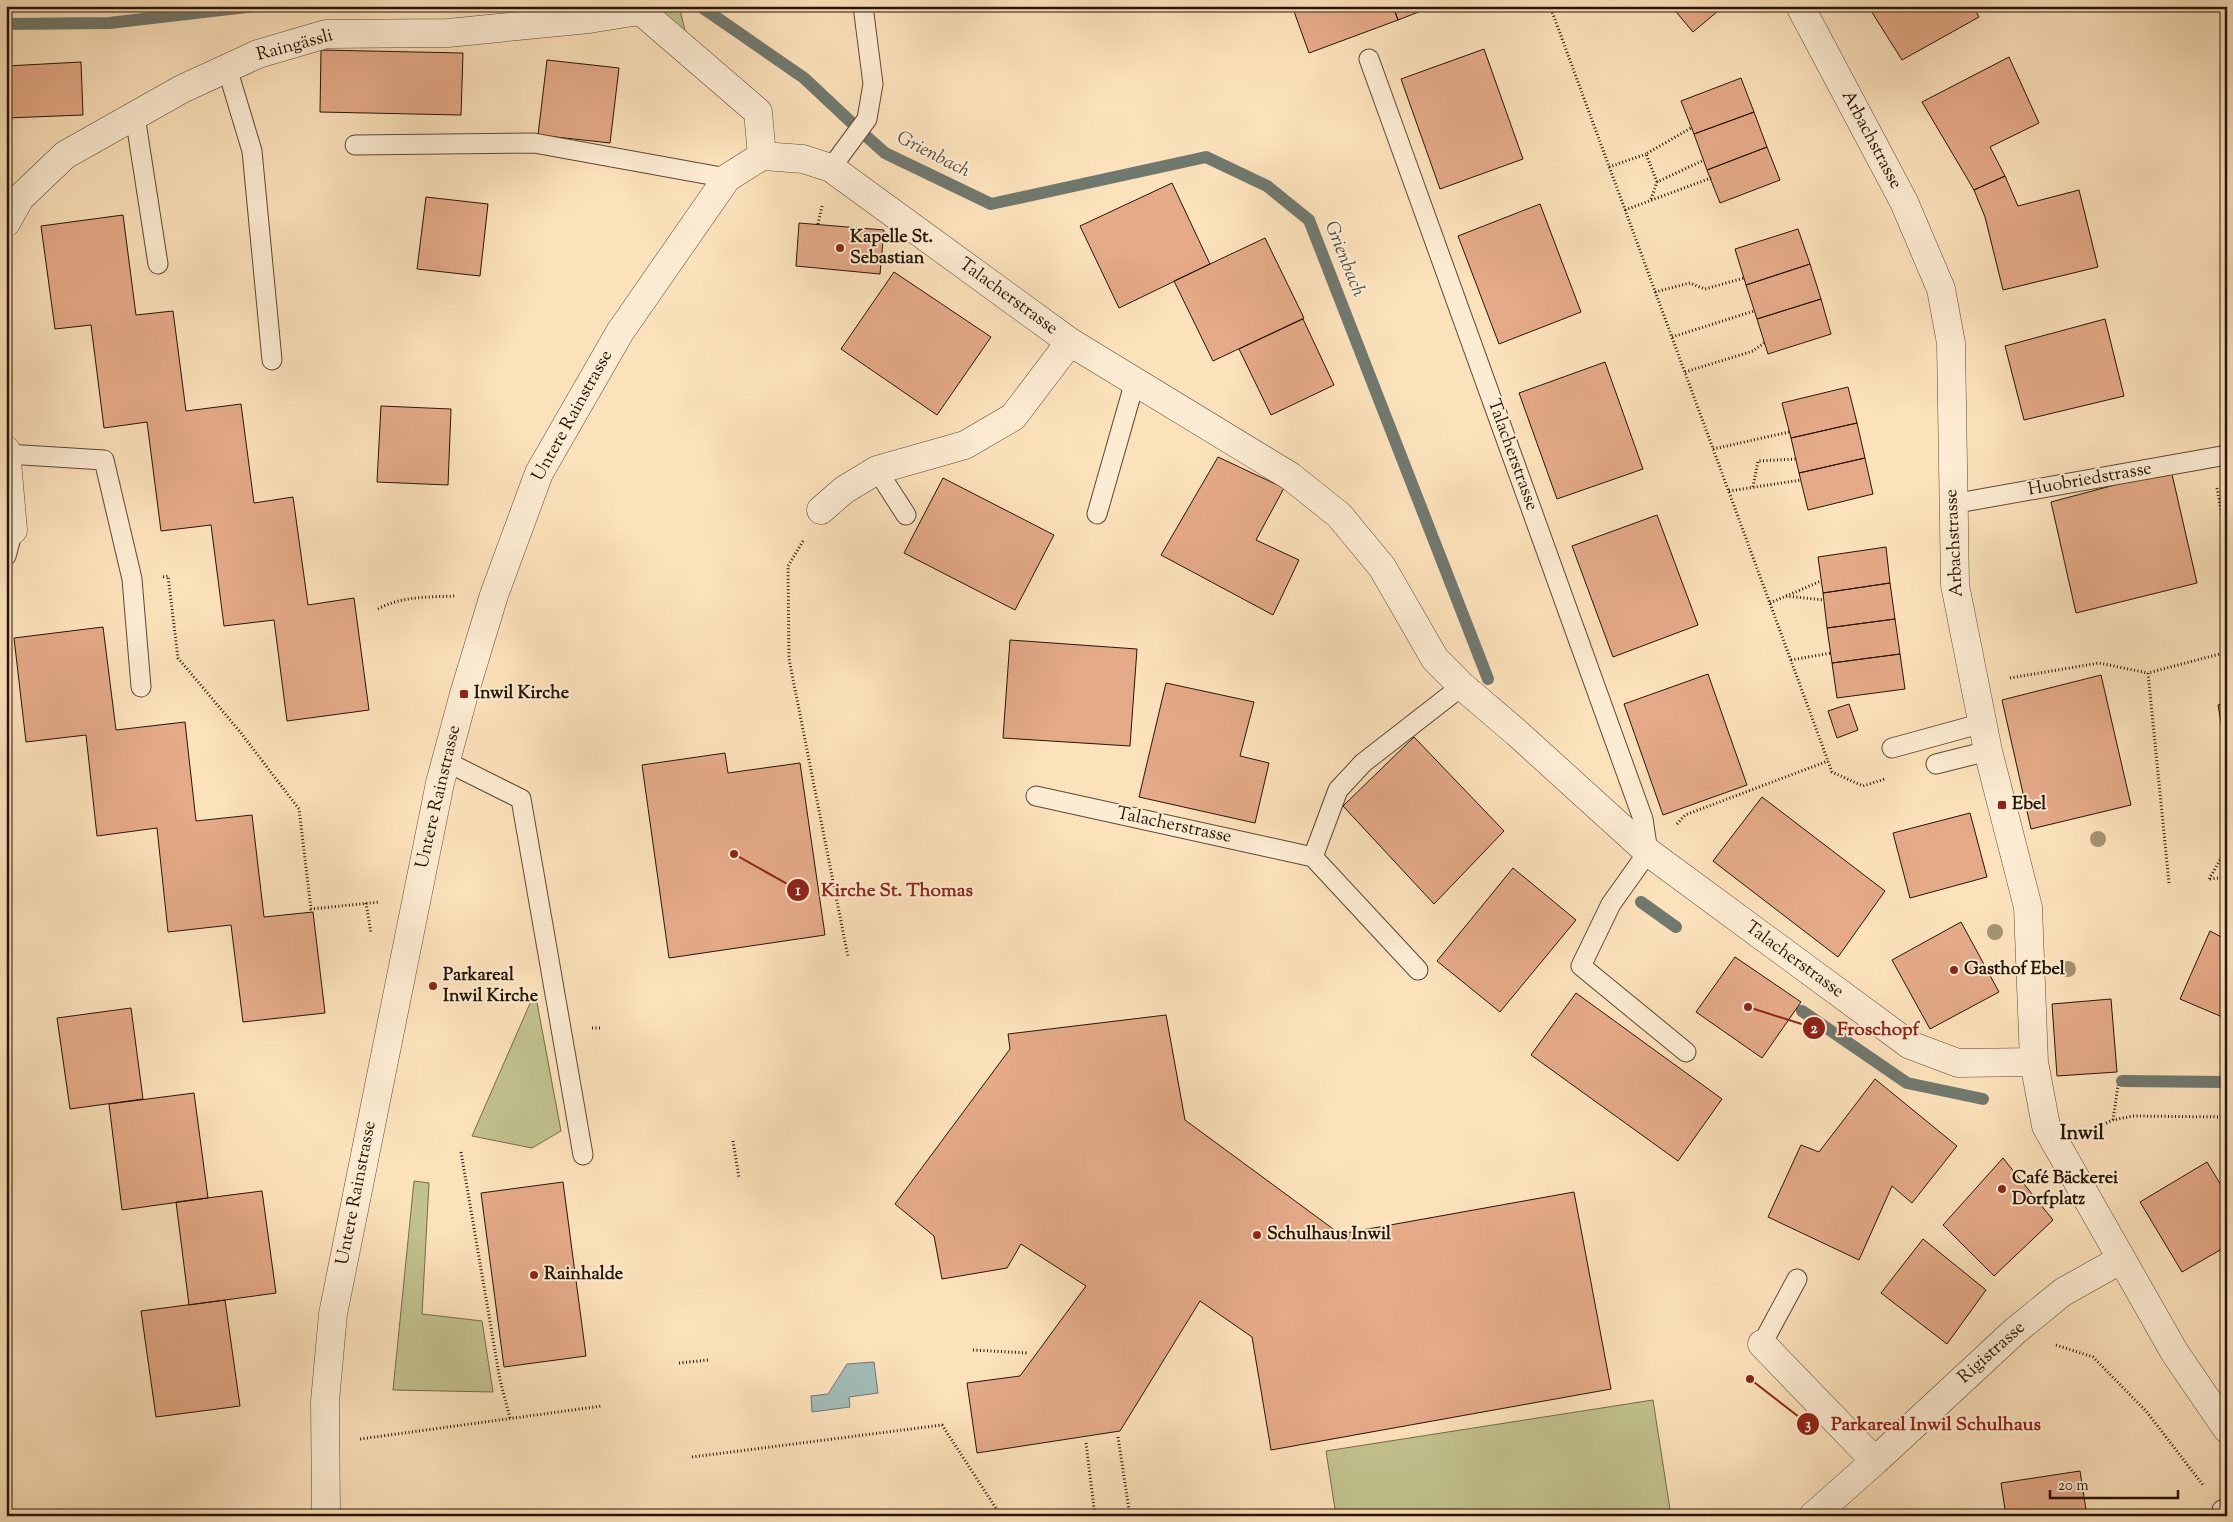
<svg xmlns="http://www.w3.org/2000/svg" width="2233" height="1522" viewBox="0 0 2233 1522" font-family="'Sorts Mill Goudy',serif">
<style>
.green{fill:#c2c28e;stroke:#746c49}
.water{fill:#a1bcb7;stroke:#70796f}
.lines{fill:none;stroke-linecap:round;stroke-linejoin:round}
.stream{stroke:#70796f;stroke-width:12}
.building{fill:#e5aa88;stroke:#261504}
.lane-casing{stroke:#5c4832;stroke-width:21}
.street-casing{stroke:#5c4832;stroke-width:29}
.path{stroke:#261504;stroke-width:3;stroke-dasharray:1 2.5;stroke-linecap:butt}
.lane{stroke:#fdecd3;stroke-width:19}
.street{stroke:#fdecd3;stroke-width:28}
.tree{fill:#a59371}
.poi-dot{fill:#8f2418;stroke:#fdecd3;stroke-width:2}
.labels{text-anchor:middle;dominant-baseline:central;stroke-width:4;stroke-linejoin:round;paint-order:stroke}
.street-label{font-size:18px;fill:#261504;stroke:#fdecd3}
.poi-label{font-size:18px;font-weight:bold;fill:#261504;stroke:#fdecd3;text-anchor:start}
.water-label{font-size:19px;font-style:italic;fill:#514f43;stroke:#fdecd3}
.quarter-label{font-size:20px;font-weight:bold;fill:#261504;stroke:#fdecd3}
.leader{fill:none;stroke:#8f2418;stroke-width:2}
.callout-dot{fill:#8f2418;stroke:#fdecd3;stroke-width:2}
.mark-label{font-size:15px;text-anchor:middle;font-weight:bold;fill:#fff}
.callout-label{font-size:19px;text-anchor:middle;font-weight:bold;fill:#8f2418;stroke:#fdecd3;stroke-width:4;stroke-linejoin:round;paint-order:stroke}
</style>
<rect width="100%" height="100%" fill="#fce2bb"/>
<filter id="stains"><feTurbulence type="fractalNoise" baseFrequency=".004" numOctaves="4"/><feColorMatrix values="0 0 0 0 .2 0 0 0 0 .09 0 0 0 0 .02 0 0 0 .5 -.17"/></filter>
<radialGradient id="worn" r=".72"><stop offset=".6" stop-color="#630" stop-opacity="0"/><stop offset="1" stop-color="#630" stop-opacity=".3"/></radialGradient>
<!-- green -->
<path class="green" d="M633,6H679L694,67Z
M535,992L561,1131L532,1148L472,1136Z
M414,1181L429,1183L422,1314L482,1321L493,1392L393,1390Z
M1653,1400L1671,1516H1336L1326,1451Z"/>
<!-- water -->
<path class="water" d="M874,1362L878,1393L849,1397L850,1407L812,1412L811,1396L828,1394L847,1364Z"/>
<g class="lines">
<!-- stream -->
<path class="stream" d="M700,6L804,78L852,123
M6,24L109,23L256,6
M866,136L885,153L991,204L1206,157L1267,186L1309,220L1488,679
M1641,902L1676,927
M1802,1011L1907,1083L1983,1099
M2122,1081L2227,1082"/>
</g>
<!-- building -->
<path class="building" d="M760,6H770L766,12Z
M1292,6H1393L1398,20L1309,53Z
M1393,6H1434L1398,20Z
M1671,6H1724L1693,32Z
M1868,6H1973L1979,17L1902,60Z
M1484,49L1523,159L1440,189L1401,79Z
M321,50L463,53L461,115L320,112Z
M2009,57L2039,123L1990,147L2005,176L1974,190L1922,102Z
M547,60L619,68L610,143L538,135Z
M81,62L83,115L6,118V66Z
M1741,78L1754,112L1694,134L1681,101Z
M1754,112L1767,147L1707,170L1694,134Z
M1767,147L1780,180L1720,203L1707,170Z
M2005,176L2018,206L2079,190L2098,267L2003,290L1985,217L1974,190Z
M1172,183L1210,264L1119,308L1080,226Z
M426,197L488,204L480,276L417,269Z
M1540,204L1581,312L1499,344L1458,236Z
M123,215L136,315L173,311L186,411L241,404L254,503L293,497L308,605L354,598L369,710L287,721L274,620L224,626L211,525L161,531L147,422L104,428L91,325L55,329L41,226Z
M799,223L884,230L880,274L796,266Z
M1798,229L1810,264L1746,285L1735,249Z
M1265,238L1304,318L1213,361L1174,281Z
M1810,264L1821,299L1757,319L1746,285Z
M894,272L991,337L937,415L841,349Z
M1821,299L1831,334L1768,354L1757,319Z
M1303,319L1334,385L1271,415L1239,349Z
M2105,319L2124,396L2024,420L2005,346Z
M1605,362L1643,469L1557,499L1519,393Z
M1848,387L1857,423L1791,438L1782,403Z
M381,406L451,409L448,485L377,482Z
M1857,423L1865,458L1799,473L1791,438Z
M1218,457L1284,488L1256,540L1299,560L1273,615L1161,555Z
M1865,458L1873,494L1808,510L1799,473Z
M2171,470L2197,583L2076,613L2051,502Z
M943,478L1054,535L1015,610L904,553Z
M1657,515L1698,625L1613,657L1572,546Z
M1886,547L1890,583L1823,593L1818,557Z
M1890,583L1895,619L1827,628L1823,593Z
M1895,619L1900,654L1832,663L1827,628Z
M103,627L116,730L185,722L196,821L252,815L264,917L313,912L325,1013L243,1022L231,925L168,932L157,828L97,836L86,735L26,742L14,638Z
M1010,640L1137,649L1130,746L1003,738Z
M1900,654L1905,689L1837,698L1832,663Z
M1708,674L1747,785L1663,815L1624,704Z
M2101,675L2131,805L2031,829L2002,700Z
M1166,683L1254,702L1240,756L1269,763L1255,823L1139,797Z
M2227,703V758L2218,705Z
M1849,704L1858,730L1837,738L1828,711Z
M1414,737L1504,831L1434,904L1343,806Z
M725,753L728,773L800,763L825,935L669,958L642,765Z
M1762,797L1885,891L1838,957L1713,861Z
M1970,813L1987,877L1910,898L1893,833Z
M1513,868L1576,920L1500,1012L1437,961Z
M1961,922L1999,992L1930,1029L1892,960Z
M2210,931L2227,940V1019L2180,999Z
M1735,957L1801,1002L1762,1058L1696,1012Z
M1576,993L1722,1099L1678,1161L1531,1055Z
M2111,999L2117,1072L2057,1076L2052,1004Z
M131,1008L143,1099L70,1109L57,1018Z
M1166,1015L1185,1120L1340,1234L1574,1192L1611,1389L1271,1450L1252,1337L1200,1301L1120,1431L977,1453L967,1383L1020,1376L1086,1286L1021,1244L1007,1268L942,1279L934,1236L895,1204L1010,1049L1008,1034Z
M1875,1079L1957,1146L1912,1203L1892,1186L1859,1260L1768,1217L1801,1145L1819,1152Z
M194,1093L208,1198L122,1210L109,1104Z
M2003,1158L2053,1220L1994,1276L1943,1225Z
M2207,1162L2227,1195V1246L2182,1272L2140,1202Z
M563,1182L586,1356L504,1367L481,1193Z
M262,1191L276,1293L189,1305L176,1202Z
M1923,1239L1986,1290L1947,1344L1881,1293Z
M225,1300L240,1406L156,1417L141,1311Z
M2080,1471L2087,1516H2006L2001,1483Z"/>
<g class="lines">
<defs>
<path id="lane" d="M1369,59L1643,819L1648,852L1611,904L1581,966L1686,1052
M227,68L252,151L272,360
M135,116L158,264
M355,145L534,143L727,178
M831,168L867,119L873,84L863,6
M7,454L104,460L132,579L141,687
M877,470L906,515
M1952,504L2227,455
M1097,514L1135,381
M6,556L13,530
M1892,748L1983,723
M445,761L521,799L583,1155
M1936,764L1988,751
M1036,796L1313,857
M1418,970L1313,857L1338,790L1363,763L1462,686
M1762,1344L1797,1279
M2222,1516V1510"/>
<path id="street" d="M635,6L758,112L762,156
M1800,6L1904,202L1941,289L1951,343L1955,585L1988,751L2028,907L2034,1062L2046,1126L2175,1353L2227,1429
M762,156L803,159L831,168L1070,342L1290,476L1339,515L1382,567L1435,659L1462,686L1517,733L1648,852L1910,1045L1958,1063L2034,1062
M6,223L20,198L65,155L182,89L258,54L326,34L448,33L589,19L639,11
M6,450L13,530
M821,510L844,490L877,470L965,445L1013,417L1070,342
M1762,1344L1875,1461
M326,1516L325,1401L333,1314L440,783L464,694L494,595L539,473L620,332L727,178L762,156
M1813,1516L1875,1461L2015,1331L2063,1292L2120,1260"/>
</defs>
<!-- lane casing -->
<use href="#lane" class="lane-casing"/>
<!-- street casing -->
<use href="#street" class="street-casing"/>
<!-- path -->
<path class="path" d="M1550,6L1832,772L1863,786L1885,779
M1609,167L1646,154
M1657,182L1646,154L1691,128
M1651,199L1657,182L1704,160
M1625,210L1711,178
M818,224L822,206
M1655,292L1690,283L1705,289L1744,278
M1672,337L1754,311
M1685,372L1753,351L1764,343
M1713,449L1789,432
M1753,487L1758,461L1796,459
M2217,488L2227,544
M1729,491L1801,480
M803,541L788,566L789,659L848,957
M163,577L168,576L178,658L241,733L299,809L311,909L380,902
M1786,596L1824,600
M1770,603L1821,581
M378,609C401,596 430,597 456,596
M1791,660L1831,653
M2010,678L2099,663L2148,673
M1677,824L1685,815L1828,761
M2209,879L2224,853L2227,857
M2210,879L2227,877
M2169,883L2148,673L2227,652
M366,903L371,933
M592,1028H600
M2113,1120L2118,1085
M2090,1130L2113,1120L2133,1116L2227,1117
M733,1141L739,1178
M461,1152L500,1380L510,1418
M2056,1345L2093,1357L2146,1411L2203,1485
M973,1350L1028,1353
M679,1363L709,1360
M1118,1437L1130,1516
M360,1439L602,1406
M1086,1443L1095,1516
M692,1457L942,1425L1001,1516
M2224,1478L2225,1465"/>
<!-- lane -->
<use href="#lane" class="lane"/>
<!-- street -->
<use href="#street" class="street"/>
</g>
<!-- trees -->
<g class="tree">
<circle cx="2098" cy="839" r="8"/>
<circle cx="1995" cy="932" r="8"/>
<circle cx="2068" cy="969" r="8"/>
</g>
<!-- markers -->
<g class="poi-dot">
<circle cx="840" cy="248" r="5"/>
<rect x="459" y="689" width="10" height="10" rx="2.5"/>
<rect x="1997" y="800" width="10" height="10" rx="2.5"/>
<circle cx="1954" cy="970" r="5"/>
<circle cx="433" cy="986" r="5"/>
<circle cx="2002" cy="1189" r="5"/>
<circle cx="1257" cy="1235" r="5"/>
<circle cx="534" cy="1275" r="5"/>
</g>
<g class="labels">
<!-- street labels -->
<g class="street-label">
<text transform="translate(295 46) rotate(-15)">Raingässli</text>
<text transform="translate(1871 140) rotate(62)">Arbachstrasse</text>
<text transform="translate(1008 297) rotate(36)">Talacherstrasse</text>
<text transform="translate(573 416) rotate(-61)">Untere Rainstrasse</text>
<text transform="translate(1512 455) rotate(70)">Talacherstrasse</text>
<text transform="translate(2090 480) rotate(-10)">Huobriedstrasse</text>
<text transform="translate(1955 543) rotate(-93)">Arbachstrasse</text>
<text transform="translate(439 797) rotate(-77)">Untere Rainstrasse</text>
<text transform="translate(1174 826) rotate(12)">Talacherstrasse</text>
<text transform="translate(1794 960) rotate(36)">Talacherstrasse</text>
<text transform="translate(357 1193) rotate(-79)">Untere Rainstrasse</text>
<text transform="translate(1992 1353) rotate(-42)">Rigistrasse</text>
</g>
<!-- poi labels -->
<g class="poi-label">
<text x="850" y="238">Kapelle St.<tspan x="850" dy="21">Sebastian</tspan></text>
<text x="474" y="694">Inwil Kirche</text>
<text x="2012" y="805">Ebel</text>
<text x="1964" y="970">Gasthof Ebel</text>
<text x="443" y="976">Parkareal<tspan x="443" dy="21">Inwil Kirche</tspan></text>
<text x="2012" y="1179">Café Bäckerei<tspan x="2012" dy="21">Dorfplatz</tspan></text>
<text x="1267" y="1235">Schulhaus Inwil</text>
<text x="544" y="1275">Rainhalde</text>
</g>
<!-- water labels -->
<g class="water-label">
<text transform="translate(933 155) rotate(27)">Grienbach</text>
<text transform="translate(1344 259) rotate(68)">Grienbach</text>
</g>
<!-- quarter labels -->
<g class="quarter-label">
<text x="2082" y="1134">Inwil</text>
</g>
</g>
<!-- callouts -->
<path class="leader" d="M734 854L798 890M1748 1007L1814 1028M1750 1379L1808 1424"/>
<g class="callout-dot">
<circle cx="734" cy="854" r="5"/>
<circle cx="1748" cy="1007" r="5"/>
<circle cx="1750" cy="1379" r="5"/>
<circle cx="798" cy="890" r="12"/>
<circle cx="1814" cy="1028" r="12"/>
<circle cx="1808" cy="1424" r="12"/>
</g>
<g class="mark-label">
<text x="798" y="895">1</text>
<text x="1814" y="1033">2</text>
<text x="1808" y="1429">3</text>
</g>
<g class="callout-label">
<text x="897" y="896">Kirche St. Thomas</text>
<text x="1878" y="1035">Froschopf</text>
<text x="1936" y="1430">Parkareal Inwil Schulhaus</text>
</g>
<!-- margin -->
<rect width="2233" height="1522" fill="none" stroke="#fce2bb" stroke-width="25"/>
<rect x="8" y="8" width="2218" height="1507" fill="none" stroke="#261504" stroke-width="2.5"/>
<rect x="12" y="12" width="2208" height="1497" fill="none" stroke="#261504"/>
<!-- scale -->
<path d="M2050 1490v8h128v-8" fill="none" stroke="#261504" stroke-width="2.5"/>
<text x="2058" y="1490" font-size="15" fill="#261504" stroke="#fdecd3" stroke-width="4" paint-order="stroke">20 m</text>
<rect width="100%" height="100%" filter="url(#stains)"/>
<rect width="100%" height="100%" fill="url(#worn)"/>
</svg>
